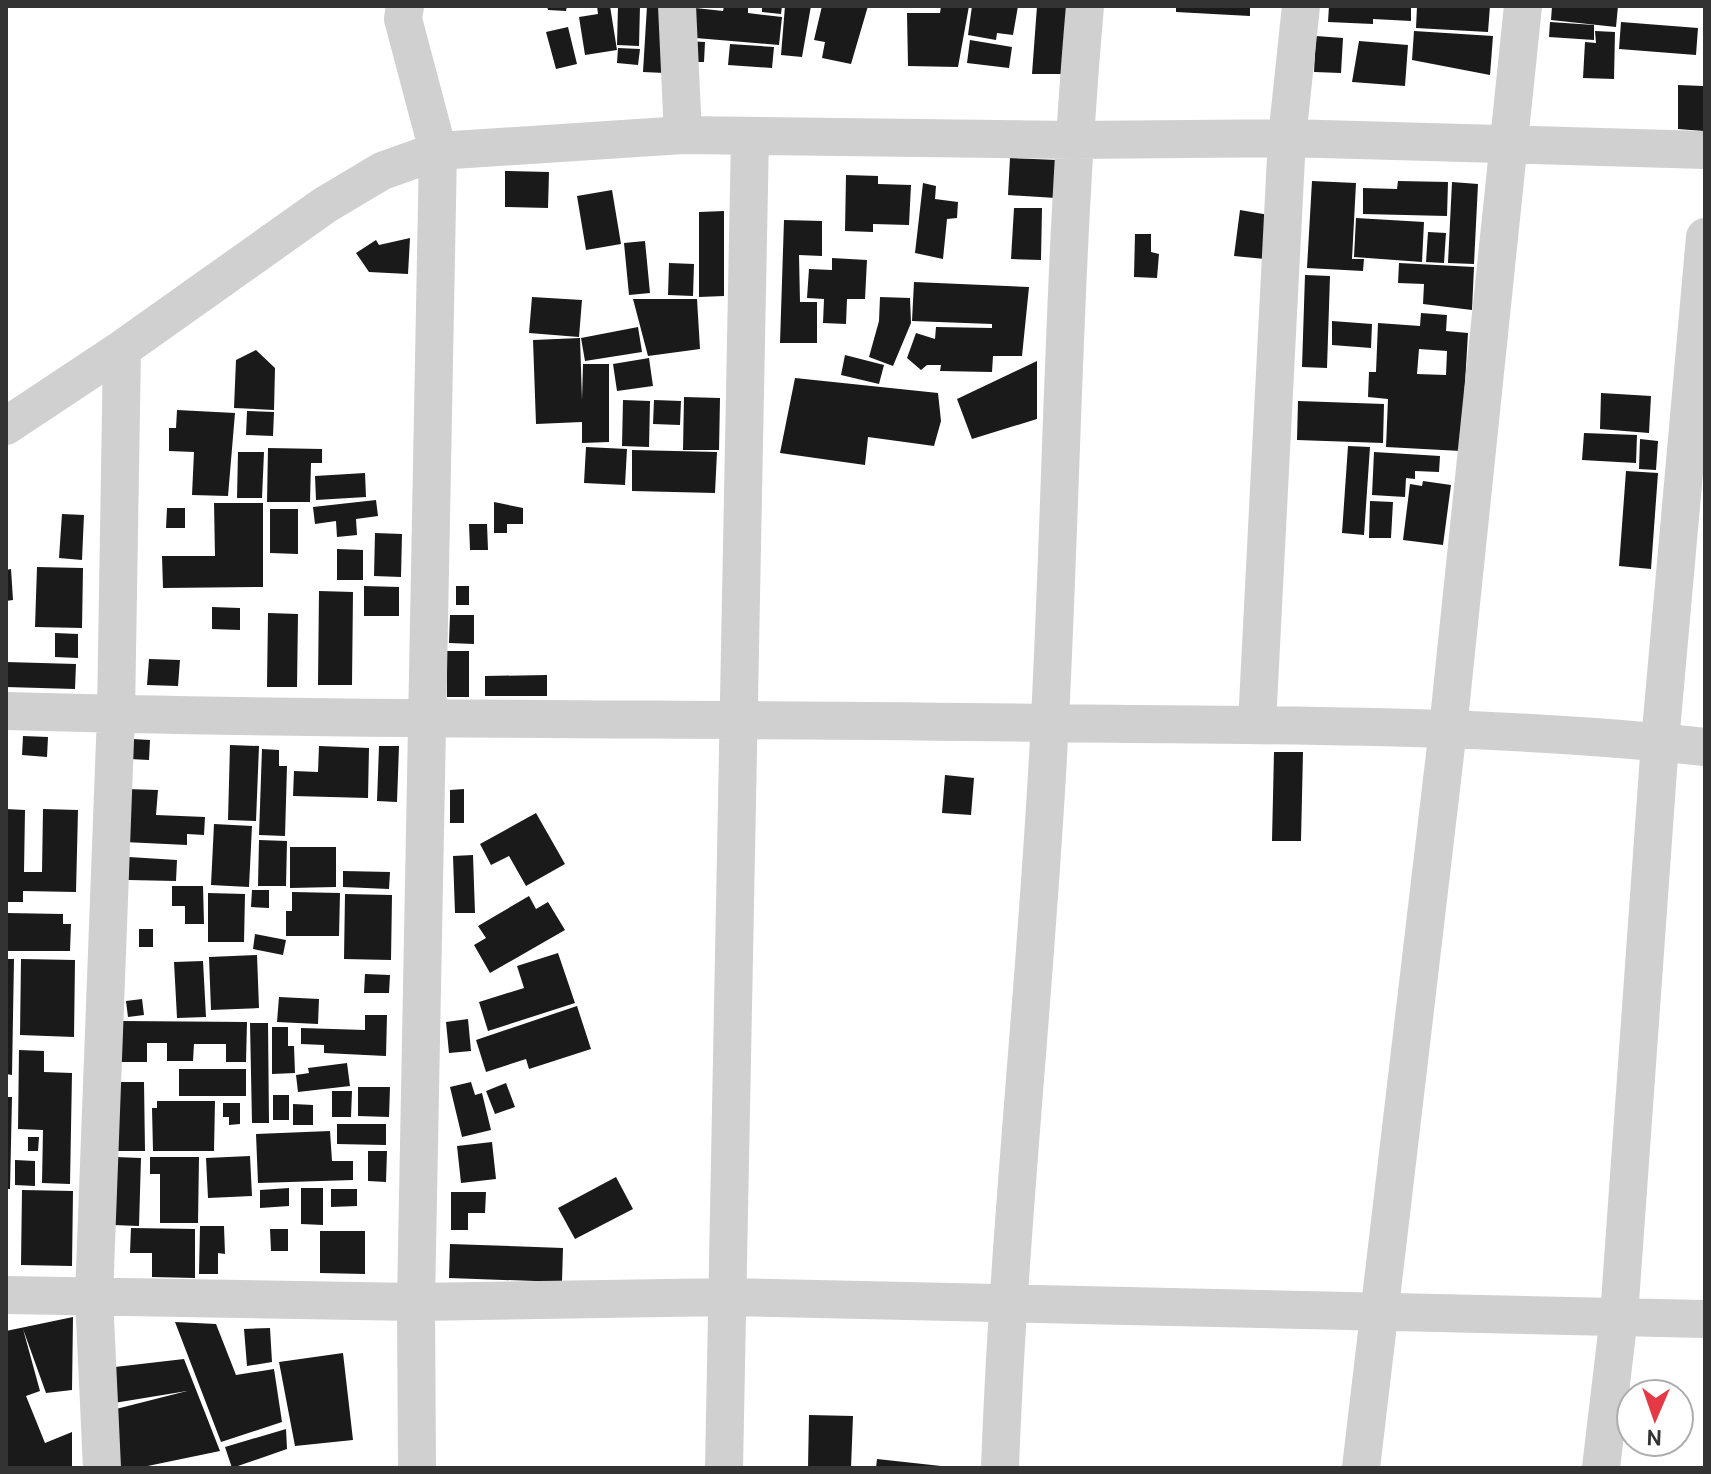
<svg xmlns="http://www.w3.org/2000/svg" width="1711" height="1474" viewBox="0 0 1711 1474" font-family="Cabin,sans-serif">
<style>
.building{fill:#1a1a1a;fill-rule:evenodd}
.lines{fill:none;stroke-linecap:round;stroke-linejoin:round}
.minor{stroke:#d0d0d0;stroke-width:38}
</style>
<rect width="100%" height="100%" fill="#fff"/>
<!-- building -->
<path class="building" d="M547,6H567L566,11L548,10Z
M597,6H610L617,50L585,55L579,17L598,14Z
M618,6H640L639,46L617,45Z
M647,6H668L665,73L643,72Z
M724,6H748V13L782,17L779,45L684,37L686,7L723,11Z
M762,6H782L781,14L762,12Z
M785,6H811L802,57L781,55Z
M822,6H868L851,64L822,58L825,42L814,40Z
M941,6H969L958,67L908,66L907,13H940Z
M972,6H1018L1013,35L997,33L996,40L968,35Z
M1037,6H1069L1065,74H1032Z
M1176,6H1250V16L1176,12Z
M1329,6H1411V21L1373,19V24L1328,22Z
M1417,6H1490L1488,32L1416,28Z
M1552,6H1618L1616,27L1551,20Z
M1550,22L1594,25V40L1549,37Z
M1621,22L1698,28L1696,55L1619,49Z
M568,27L577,64L556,69L546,32Z
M1414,31L1493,36L1490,75L1412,60Z
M1595,31L1615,32L1614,79L1583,78L1585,42L1596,43Z
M1316,36L1343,38L1341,73L1314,72Z
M970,40L1012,47L1009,68L967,63Z
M686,41L705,42L704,62H685Z
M1359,41L1408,45L1405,86L1352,82Z
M730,44L774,47L772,68L728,65Z
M618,48L640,49L638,65L617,63Z
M1678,85L1703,86V131L1678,129Z
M1010,158L1057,160L1056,198L1008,195Z
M505,171L549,172L548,208L505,207Z
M846,175L878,176V184L911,185L909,225L873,224V232L845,231Z
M1312,181L1356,183L1352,259H1364L1363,271L1307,268Z
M1398,181L1448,182L1447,216L1363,214V188L1397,189Z
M1452,182L1478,184L1474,264L1448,263Z
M923,183L936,186L935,199L958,202L957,218L947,219L943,259L915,253Z
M612,190L621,244L586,250L577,196Z
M1014,208H1042L1041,260L1011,259Z
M1240,210L1269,215L1265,259L1234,256Z
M724,211V296L699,297V212Z
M1356,218L1424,222L1422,262L1354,257Z
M784,220L822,221V256L799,255L800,302H817V343H780Z
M1428,232L1446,233L1444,263L1426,262Z
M1135,234H1151V252L1159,254L1157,278L1134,277Z
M410,238L408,274L369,272L356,253L376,240L379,245Z
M645,241L650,293L629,295L624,243Z
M832,258L867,260L865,299H847L846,324L823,323L824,299L807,298L809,269L832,270Z
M669,263L694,264L693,296L668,295Z
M1399,263L1474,267L1472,310L1423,304L1424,284L1398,283Z
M1305,275L1330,276L1327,368L1302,367Z
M914,282L1029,287L1022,356H993L992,372L940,371L941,365H927L921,370L907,358L916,333L935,339L936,327L992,328V324L912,321Z
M532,297L582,300L579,337L529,333Z
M880,297L910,298L911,323L893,366L869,357L879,321Z
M633,299H697L700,349L648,356Z
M1421,313L1447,315L1446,331L1468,333L1461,451L1386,447L1388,399L1368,397L1369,372H1376L1378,323L1420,326ZM1419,349L1447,351L1446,375L1417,374Z
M1332,321L1372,324L1371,348L1332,345Z
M638,327L642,352L585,361L581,338Z
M580,338L582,400L583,364H609V442L582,443V422L536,424L533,340Z
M256,350L275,368L274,410L234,408L236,360Z
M845,355L884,365L879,384L841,375Z
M649,358L653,386L617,391L613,364Z
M1037,361V419L972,439L957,399Z
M795,378L938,393L941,421L934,446L868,437L865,465L780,453Z
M1601,393L1651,396L1649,433L1600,429Z
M684,397L720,398L719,450H683Z
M623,400L650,401L649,447L622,446Z
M654,400L681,401L680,425L653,424Z
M1298,401L1384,404L1383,443L1297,440Z
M177,410L235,413L228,496L192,495L194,452L169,451V428H176Z
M247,411L274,412L273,436L246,435Z
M1584,433L1637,435L1636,463L1582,460Z
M1640,439L1658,441L1656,470L1639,469Z
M1348,446L1370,447L1364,535L1342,533Z
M586,447L627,449L625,485L584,483Z
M268,448L322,449V463H311L310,502H267Z
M632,450L717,452L715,493L632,491Z
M238,452H264L262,498H237Z
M1374,452L1440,456L1439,472L1415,471V479L1406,478L1405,497L1372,495Z
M1626,471L1658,473L1651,569L1619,566Z
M365,473L366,497L316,500L315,476Z
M1423,481L1451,485L1443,545L1403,540L1410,484L1422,486Z
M376,500L378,516L356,519L357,535L337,537L336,521L315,524L313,507Z
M1370,501L1393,502L1391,538H1369Z
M494,502L523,508V524H507V533H494Z
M214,503H263V587L163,588L162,556H215Z
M167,508H185V528H166Z
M270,509H298V554L270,553Z
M62,514L84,515L82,560L59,558Z
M469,524H487L488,550H470Z
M375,533L402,534L401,577L374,576Z
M337,549L363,550V580H337Z
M37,567L83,568L82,628L35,627Z
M11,569L13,600L6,601V570Z
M364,586L399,587V616H364Z
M456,586H469V605H456Z
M319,591L353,592L352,685H318Z
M212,607L240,608V630L212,629Z
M268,613L298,614L297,687H267Z
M450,615H474V644L449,643Z
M55,633L78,634V658L55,657Z
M447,651H469V697H447Z
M149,659L180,660L178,686L147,685Z
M6,662L76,664L75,689L6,687Z
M547,675V696H485V676Z
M23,736L48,737L47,757L22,755Z
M132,739L150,740L149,760L130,759Z
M230,745L259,746L256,821L228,820Z
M319,746L369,748L368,798L293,796L294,771L318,772Z
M379,746H399L397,802L377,801Z
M262,749L279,750V766H287L285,836L259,835Z
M1274,752H1303L1301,841H1272Z
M945,775L974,778L971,815L942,813Z
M126,789L158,790L156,815L205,817L204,835L187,834V845L124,842Z
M464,789V823H450V790Z
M6,809L25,810L24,872H42L43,809L78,810L76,892L23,891V902H6Z
M536,813L565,864L526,886L509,856L491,865L480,844Z
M214,824L252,826L249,887L211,885Z
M259,840L287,841L286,886H258Z
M290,847H336V887L290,888Z
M473,855L475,913H455L453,856Z
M129,857L177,860L176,881L128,880Z
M343,871L390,872L389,889L343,887Z
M172,886H203L204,924H185V906H172Z
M252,890H269V908L251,907Z
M292,892L340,893L339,936H286V911H292Z
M208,893L245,894L244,942H208Z
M345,894L392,895L391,960L344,959Z
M529,896L536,909L548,902L565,930L490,973L474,945L486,938L478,926Z
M6,913L63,914V924H71L70,951H6Z
M139,929H153V947H139Z
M255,934L286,940L283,955L253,949Z
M558,953L575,1003L488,1031L479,1002L524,988L517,966Z
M257,955L259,1008L211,1010L209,957Z
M6,959H14L12,1075L6,1074Z
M21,959L75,960L74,1037L20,1035Z
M203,961L206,1017L177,1018L174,962Z
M365,974L390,975L389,993H364Z
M279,997L319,999L318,1024L277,1022Z
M142,999L144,1015L128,1017L126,1001Z
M577,1006L591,1049L529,1069L526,1059L486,1072L476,1040Z
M365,1015H387L386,1056L324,1053V1045L301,1044V1028L365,1030Z
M468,1019L471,1051L449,1053L446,1022Z
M122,1021L247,1022L246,1062H226V1044H194L193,1061H167V1043H147V1062H121Z
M250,1023H268L269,1123H252Z
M272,1027H288V1046H294L295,1073L272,1074Z
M19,1050L44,1051V1072L72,1073L70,1184L42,1183L43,1130L18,1129Z
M347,1063L350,1086L298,1092L296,1075L309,1073L308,1068Z
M179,1069H246V1096H179Z
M116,1082H144L145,1151H117Z
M471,1082L475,1095L482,1093L491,1130L462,1137L450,1087Z
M506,1083L515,1107L495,1114L486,1091Z
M358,1087H390L389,1117L358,1116Z
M332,1091H352L351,1117H332Z
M273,1095H289V1120H273Z
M6,1097H12L10,1189H6Z
M157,1101H215L214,1151H153L152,1108H157Z
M223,1103H240V1124L229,1125V1117H223Z
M293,1104L313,1105V1125H293Z
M337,1124H386V1145L337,1144Z
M330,1131L332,1161H353V1180L258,1183L256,1134Z
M28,1137H39L38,1151H28Z
M492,1142L496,1179L461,1183L457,1146Z
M368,1151H387L386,1182L368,1181Z
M250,1156L252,1196L208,1198L206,1158Z
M115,1157L141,1158L139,1226L113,1225Z
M150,1157H199L198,1223H160V1174H150Z
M15,1160L35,1161V1186L15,1185Z
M616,1177L633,1209L575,1239L558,1208Z
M289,1188V1206L260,1208V1190Z
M301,1188H323V1225L301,1224Z
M331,1189H357V1206L331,1207Z
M22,1190L73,1191L72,1266L21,1265Z
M451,1192H486L485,1213H468V1230H451Z
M200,1226H224L225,1254L218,1253V1274H199Z
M131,1228L195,1229V1278L152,1277V1253H130Z
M270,1229H288V1251H271Z
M320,1231H365V1274L320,1273Z
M450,1244L563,1248L562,1282L449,1278Z
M73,1317L72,1390L46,1393L23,1329L40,1391L26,1396L45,1443L72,1432V1468H6V1331Z
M175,1322L216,1324L236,1375L274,1369L282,1422L221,1442Z
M270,1328L272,1362L247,1366L244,1329Z
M343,1353L353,1440L295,1446L279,1362Z
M184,1359L220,1451L138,1468H120L116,1409L187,1391L114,1403L115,1367Z
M809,1415L853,1416L851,1468H808Z
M286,1429L287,1449L232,1468L225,1447Z
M877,1459L941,1466L940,1468H876Z"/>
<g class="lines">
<!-- minor -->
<path class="minor" d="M405,6L403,19L438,151L416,1302L417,1468
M677,6L683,135
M6,426L122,349L325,205L382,171L438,151L683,135L1073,140L1287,138L1705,150
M6,711C353,721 701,718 1048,723C1267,726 1487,723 1705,747
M1257,724L1287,138L1301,6
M6,1295L416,1302L729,1297L1705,1319
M102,1468L94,1297L116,714L122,349
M724,1468L750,136
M1000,1468C1009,1218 1038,969 1050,719C1062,481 1064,243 1085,6
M1361,1468L1448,729L1523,6
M1601,1468L1619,1316L1660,742L1705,237"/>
</g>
<!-- border -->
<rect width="1711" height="1474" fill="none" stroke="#333333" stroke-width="16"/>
<!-- north arrow -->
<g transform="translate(1655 1418) rotate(182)"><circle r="38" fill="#ffffff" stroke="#adadad" stroke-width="2"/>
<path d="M0-6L14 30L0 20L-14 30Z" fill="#e63946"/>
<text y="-12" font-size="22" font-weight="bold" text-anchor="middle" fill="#333333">N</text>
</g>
</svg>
